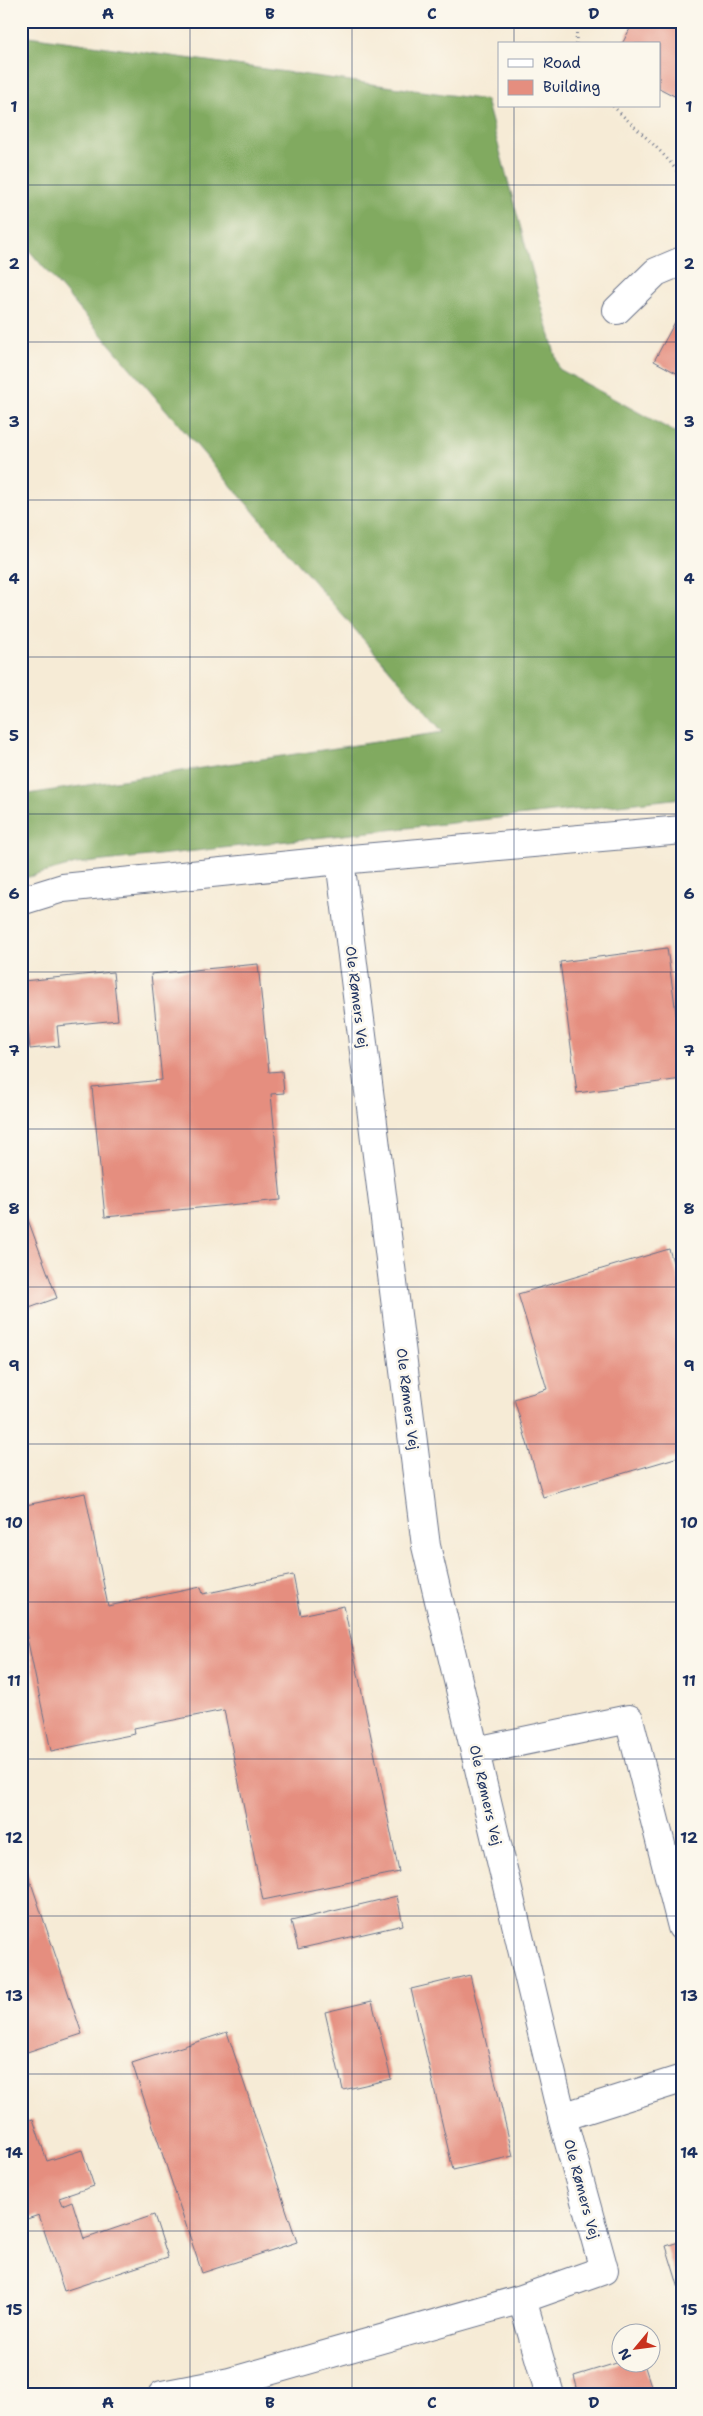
<svg xmlns="http://www.w3.org/2000/svg" width="703" height="2416" viewBox="0 0 703 2416" font-family="'Shantell Sans',sans-serif">
<style>
.forest{fill:#81aa60;stroke:#4e6c5f}
.building{fill:#e58e7f}
.lines{fill:none;stroke-linecap:round;stroke-linejoin:round}
.minor-casing{stroke:#687188;stroke-width:30}
.path{stroke:#687188;stroke-width:3;stroke-dasharray:1 4;stroke-linecap:butt}
.minor{stroke:#fff;stroke-width:28}
.grid{fill:none;stroke:#1b2f5e;stroke-width:1;stroke-opacity:0.55}
.labels{text-anchor:middle;dominant-baseline:central;stroke-width:5;stroke-linejoin:round;paint-order:stroke}
.street-label{font-size:14px;fill:#1b2f5e;stroke:#fbf7ec}
.neatline{fill:none;stroke:#1b2f5e;stroke-width:2}
.grid-label{font-size:16px;text-anchor:middle;font-weight:bold;fill:#1b2f5e}
</style>
<rect width="100%" height="100%" fill="#fbf7ec"/>
<filter id="ink" filterUnits="userSpaceOnUse"><feTurbulence type="fractalNoise" baseFrequency=".02" numOctaves="2"/><feDisplacementMap in="SourceGraphic" scale="10" xChannelSelector="R" yChannelSelector="G"/><feConvolveMatrix kernelMatrix="1 2 1 2 8 2 1 2 1" color-interpolation-filters="sRGB"/></filter>
<filter id="wash" filterUnits="userSpaceOnUse"><feTurbulence type="fractalNoise" baseFrequency=".0096" numOctaves="4" result="noise"/><feDisplacementMap in="SourceGraphic" scale="20" xChannelSelector="R" yChannelSelector="G"/><feGaussianBlur stdDeviation="1.12" result="paint"/><feColorMatrix in="noise" values="0 0 0 0 0 0 0 0 0 0 0 0 0 0 0 0 0 1.4 0 .05"/><feComposite in="paint" operator="in"/></filter>
<g filter="url(#wash)">
<rect width="100%" height="100%" fill="#f6ebd6"/>
<!-- forest -->
<path class="forest" d="M21,35L486,100L559,369L682,436V798L76,864L21,879V795L443,732L21,241Z"/>
<g id="blocks">
<!-- building -->
<path class="building" d="M634,21H682V100L659,88V44H622Z
M682,309V376L654,361Z
M667,948L682,1056V1079L577,1093L560,962Z
M258,964L269,1072L282,1071L284,1093L271,1094L281,1200L105,1217L92,1087L162,1080L151,974Z
M113,972L118,1020L57,1026L59,1046L30,1049L23,981Z
M21,1201L57,1298L21,1311Z
M669,1249L682,1291V1456L543,1497L514,1399L547,1389L518,1294Z
M85,1493L108,1606L201,1587L203,1594L293,1575L301,1615L344,1606L399,1872L263,1900L224,1710L134,1728L135,1734L51,1751L21,1609V1506Z
M21,1853L82,2034L21,2054Z
M397,1896L403,1925L298,1949L291,1921Z
M470,1975L513,2156L453,2170L411,1989Z
M372,2001L391,2079L343,2090L325,2012Z
M227,2032L297,2242L202,2273L132,2063Z
M33,2119L47,2161L82,2150L94,2186L59,2198L62,2205L72,2201L84,2239L154,2215L168,2257L64,2291L39,2215L21,2221V2123Z
M682,2241V2295H681L666,2246Z
M620,2362L644,2364L654,2395H579L574,2376Z"/>
</g>
</g>
<g filter="url(#ink)">
<use href="#blocks" fill-opacity="0" stroke="#687188" stroke-width="1"/>
<g class="lines">
<defs>
<path id="minor" d="M617,310L656,272L682,261
M21,901L63,888L340,860L682,830
M476,1751L629,1719L682,1927
M562,2117L682,2079
M522,2299L550,2395
M162,2395L230,2382L522,2299L604,2270L562,2117L426,1546L340,860"/>
</defs>
<!-- minor casing -->
<use href="#minor" class="minor-casing"/>
<!-- path -->
<path class="path" d="M576,44L577,21
M613,106C630,124 675,160 682,181"/>
<!-- minor -->
<use href="#minor" class="minor"/>
</g>
</g>
<!-- grid -->
<path class="grid" d="M190,21V2395M352,21V2395M514,21V44M514,106V2395M21,185H682M21,342H682M21,500H682M21,657H682M21,814H682M21,972H682M21,1129H682M21,1287H682M21,1444H682M21,1602H682M21,1759H682M21,1916H682M21,2074H682M21,2231H682"/>
<g class="labels">
<!-- street labels -->
<g class="street-label">
<text transform="translate(357 997) rotate(83)">Ole Rømers Vej</text>
<text transform="translate(408 1399) rotate(83)">Ole Rømers Vej</text>
<text transform="translate(486 1795) rotate(77)">Ole Rømers Vej</text>
<text transform="translate(582 2189) rotate(75)">Ole Rømers Vej</text>
</g>
</g>
<!-- margin -->
<rect width="703" height="2416" fill="none" stroke="#fbf7ec" stroke-width="55"/>
<!-- legend -->
<rect x="498" y="42" width="162" height="65" fill="#fbf7ec" stroke="#a1a7b3"/>
<rect x="508" y="59" width="25" height="8" fill="#ffffff" stroke="#a1a7b3"/>
<text x="543" y="68" font-size="15" fill="#1b2f5e">Road</text>
<rect x="508" y="80" width="25" height="15" fill="#e58e7f" stroke="#a1a7b3"/>
<text x="543" y="92" font-size="15" fill="#1b2f5e">Building</text>
<!-- north arrow -->
<g transform="translate(636 2348) rotate(241)"><circle r="24" fill="#fbf7ec" stroke="#a1a7b3"/>
<path d="M0-4L9 19L0 12L-9 19Z" fill="#c8321e"/>
<text y="-8" font-size="14" font-weight="bold" text-anchor="middle" fill="#1b2f5e">N</text>
</g>
<rect x="28" y="28" width="648" height="2360" class="neatline"/>
<g class="grid-label">
<text x="108" y="19">A</text>
<text x="270" y="19">B</text>
<text x="432" y="19">C</text>
<text x="594" y="19">D</text>
<text x="14" y="112">1</text>
<text x="689" y="112">1</text>
<text x="14" y="269">2</text>
<text x="689" y="269">2</text>
<text x="14" y="427">3</text>
<text x="689" y="427">3</text>
<text x="14" y="584">4</text>
<text x="689" y="584">4</text>
<text x="14" y="741">5</text>
<text x="689" y="741">5</text>
<text x="14" y="899">6</text>
<text x="689" y="899">6</text>
<text x="14" y="1056">7</text>
<text x="689" y="1056">7</text>
<text x="14" y="1214">8</text>
<text x="689" y="1214">8</text>
<text x="14" y="1371">9</text>
<text x="689" y="1371">9</text>
<text x="14" y="1528">10</text>
<text x="689" y="1528">10</text>
<text x="14" y="1686">11</text>
<text x="689" y="1686">11</text>
<text x="14" y="1843">12</text>
<text x="689" y="1843">12</text>
<text x="14" y="2001">13</text>
<text x="689" y="2001">13</text>
<text x="14" y="2158">14</text>
<text x="689" y="2158">14</text>
<text x="14" y="2315">15</text>
<text x="689" y="2315">15</text>
<text x="108" y="2408">A</text>
<text x="270" y="2408">B</text>
<text x="432" y="2408">C</text>
<text x="594" y="2408">D</text>
</g>
</svg>
